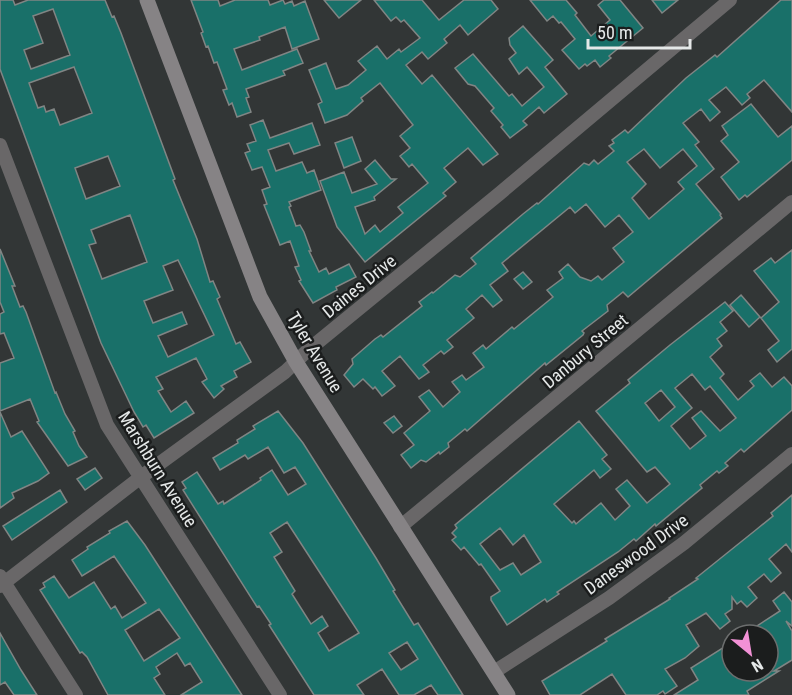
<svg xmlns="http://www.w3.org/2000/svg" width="792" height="695" viewBox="0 0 792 695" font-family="'Roboto Condensed',sans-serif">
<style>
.building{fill:#197069;stroke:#808584;stroke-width:1.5;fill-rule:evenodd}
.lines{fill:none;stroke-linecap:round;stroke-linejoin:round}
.street{stroke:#696768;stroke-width:14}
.secondary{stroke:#868385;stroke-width:15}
.labels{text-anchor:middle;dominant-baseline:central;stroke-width:5;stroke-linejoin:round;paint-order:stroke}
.street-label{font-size:18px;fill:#e5e8e8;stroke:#1b1d1d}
</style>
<rect width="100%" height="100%" fill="#323636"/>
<!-- building -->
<path class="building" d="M0,0H13L15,5L28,0H105L112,17L114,16L121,33L175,179L173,180L197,239L210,282L213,281L220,297L217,299L236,344L240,342L251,362L234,371L237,377L221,386L224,389L214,398L202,382L207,379L196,358L156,377L163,389L158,391L171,412L186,401L194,413L154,438L146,425L143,427L134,412L101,343L0,69ZM53,9L70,55L31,69L24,50L43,43L33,16ZM74,67L92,113L60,125L54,109L46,112L44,106L38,108L29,83ZM108,156L120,186L86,199L75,168ZM130,215L147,262L102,279L89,245L96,243L91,230ZM178,260L214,335L168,357L158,336L187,324L182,312L153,323L144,301L173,290L163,266Z
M191,0H218L220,6L235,0H268L270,5L283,0L285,4L292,1L294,6L305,1L319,39L292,49L285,27L259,37L260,40L234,49L242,70L297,49L303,63L283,71L285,75L246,89L249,97L246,98L251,112L237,117L232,103L229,105L223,90L227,89L217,62L214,63L208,46L206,47L201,33L203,32Z
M324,0H361L339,18Z
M374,0H422L439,20L464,0H491L498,9L468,35L460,25L444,39L447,43L428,59L422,52L406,65L422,84L432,75L498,154L483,165L468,148L444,168L456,182L443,193L446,196L365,262L337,227L320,181L344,172L352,193L377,184L365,169L375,160L391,179H396L374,197L375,200L355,207L365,234L375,225L380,232L403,213L398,207L428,183L412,164L409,167L400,156L410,148L400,136L413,125L380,83L361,98L363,101L347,115L325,123L318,104L322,102L309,70L326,63L336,89L348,85L366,70L358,61L377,46L387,59L399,49L401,52L420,38L404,20L401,22L396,17L391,21Z
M530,0H566L577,13L575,15L591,36L610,20L598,5L604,0H620L643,28L609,56L611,58L600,67L595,60L587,66L585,64L579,69L562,50L575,39L561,22L559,23L553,16L547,21Z
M652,0H678L662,13Z
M781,0H792V112L764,80L747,94L750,98L742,105L726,87L709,100L720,112L710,121L701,109L683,123L699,142L695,145L714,169L696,184L721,214L720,215L722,218L628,297L623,292L607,305L608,311L582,331L584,333L583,335L546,365L545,363L467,431L465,429L448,443L449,447L440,454L439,452L426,462L421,460L411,468L401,455L414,445L404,433L430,411L419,397L429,390L443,407L460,392L452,382L462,375L466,380L484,367L473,353L483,345L486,349L512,327L514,329L553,297L547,290L563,278L559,272L568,264L580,277L591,281L598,276L602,280L624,262L613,248L633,232L619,215L605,227L586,204L575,213L570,207L502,263L508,271L490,285L502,300L493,307L482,295L466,309L474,318L447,340L453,347L444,354L441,351L423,365L429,372L419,379L400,356L382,371L395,386L382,396L375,387L373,389L363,379L354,387L344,375L353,364L352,359L375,339L381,335L383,337L422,306L419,302L432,292L433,293L455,275L460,277L476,264L471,258L523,214L537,203L538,204L584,163L589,165L594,160L598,164L614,151L609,146L614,143L612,140L625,130L628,133L686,78L715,55L717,57ZM644,149L660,168L683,149L697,166L678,182L684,189L649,219L632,198L646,184L627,162Z
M523,26L553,60L545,67L567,94L544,113L539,107L523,121L527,125L510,138L501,127L503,125L491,111L494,108L475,86L468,84L455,68L473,54L509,96L512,94L522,106L544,87L527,67L519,74L509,59L516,53L510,45L509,38Z
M751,104L778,137L792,126V160L747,197L745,195L739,200L721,177L739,162L721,141L728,135L722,126Z
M263,120L270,138L312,123L320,145L294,154L289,143L268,150L276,171L302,162L307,173L314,170L321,190L289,202L291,206L289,207L296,226L300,225L304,232L311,251H309L319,272L326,268L329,274L349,264L356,277L336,287L337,290L313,303L299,281L301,280L295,267L299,266L290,241L280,245L264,205L267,204L262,190L270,187L262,167L252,170L245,153L250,151L247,144L256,141L250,125Z
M352,137L361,161L344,168L335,143Z
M0,249L15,286H12L20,307L23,306L26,312L55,393L56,392L65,414L75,431L73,432L79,446L87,457L68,466L37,422L39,421L30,399L0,411V363L14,358L4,333L0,334V314L4,312L0,302Z
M792,250V349L777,362L768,350L779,341L761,318L779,302L754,271L771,258L775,263Z
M523,272L532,282L523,289L514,279Z
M741,295L760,317L749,327L730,305Z
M725,302L733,311L720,322L727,331L717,339L722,346L710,357L724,374L720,378L738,400L754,386L750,381L760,373L772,387L784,377L792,386V410L744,452L741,449L725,463L728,466L719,473L717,471L700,485L702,488L656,526L655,524L636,541L634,539L618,552L557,592L559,594L547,602L545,599L507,625L491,600V597L500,591L481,564L479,565L464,547L461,550L452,540L456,537L452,533L457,528L455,525L579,421L607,455L602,459L611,469L600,478L594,470L554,504L572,523L574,521L576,524L601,503L615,520L630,506L616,489L627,480L647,503L670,484L655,467L647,472L596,411L630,383L628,380L670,345ZM692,374L705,390L710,386L736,418L720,431L701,411L692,418L706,436L690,449L671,426L692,408L675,388ZM661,390L675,407L659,421L645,403ZM500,528L513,545L524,535L541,562L521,575L513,563L500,570L480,544Z
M278,411L303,443L376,558L395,590L393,591L414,625L418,623L463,695H438L431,685L414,695H399L382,669L357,685L364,695H314L269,625L271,624L259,606L257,607L183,490L186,488L182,482L197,472L218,504L223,501L224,504L261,480L260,478L272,470L288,495L306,484L295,467L284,473L268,447L248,459L245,455L220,470L213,458L238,443L237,440L255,429L253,426ZM287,522L359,633L329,651L318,633L328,626L322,616L311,624L292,594L295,591L274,557L282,552L270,533ZM407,642L418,659L401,670L389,653Z
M0,412L11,437L22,431L49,473L38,481L12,493L14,498L0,508Z
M394,416L402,426L393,433L384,423Z
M95,468L102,478L85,490L77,479Z
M60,490L67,502L12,540L3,526Z
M792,495V552L786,544L769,559L781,573L771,582L764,574L748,587L757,598L747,607L741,601L737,604L732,597V609L725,614L730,621L720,629L706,613L686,625L699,646L685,658L665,669L677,686L665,694L663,691L657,695H626L612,674L580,695H550L542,681L607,641L605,639L670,599L669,598L698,579L696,578L757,529L773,516L771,513Z
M127,521L145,545L242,695H181L202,682L190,663L185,666L177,653L156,667L160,674L154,678L165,695H108L87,657L82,652L80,653L40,590L45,587L43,583L54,576L69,598L94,582L111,609L115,606L122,618L146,603L114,556L82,576L72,560L88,549L87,547L110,533L109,531ZM159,609L180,638L144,661L125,630Z
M784,592L792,602V626L786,621L792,631V660L774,671H779L747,691L749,695H674L698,680L691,668L732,642V671H768V635H743L780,611L773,601Z
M0,633L21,670L37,695H14L5,682L0,685Z"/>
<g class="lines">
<!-- street -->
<path class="street" d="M0,145L107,425L280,695
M400,527L792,202
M0,576L76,695
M0,586L141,477L285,372L307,351L499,194L730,0
M494,672L609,598L684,543L792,454"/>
<!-- secondary -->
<path class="secondary" d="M147,0L260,297L296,362L508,695"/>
</g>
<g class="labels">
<!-- street labels -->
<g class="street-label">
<text transform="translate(359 286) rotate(-39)">Daines Drive</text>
<text transform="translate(585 351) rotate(-40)">Danbury Street</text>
<text transform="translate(315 352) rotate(59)">Tyler Avenue</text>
<text transform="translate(158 469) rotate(58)">Marshburn Avenue</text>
<text transform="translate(636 554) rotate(-36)">Daneswood Drive</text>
</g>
</g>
<!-- north arrow -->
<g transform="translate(750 653) rotate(150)"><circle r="28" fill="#1b1d1d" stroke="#6c6e6e" stroke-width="1.5"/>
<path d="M0-4.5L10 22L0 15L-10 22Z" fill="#f291d6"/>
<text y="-9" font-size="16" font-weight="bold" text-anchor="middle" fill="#e5e8e8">N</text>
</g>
<!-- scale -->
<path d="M588 39v9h102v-9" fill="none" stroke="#e5e8e8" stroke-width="3"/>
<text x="597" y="39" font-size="18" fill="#e5e8e8" stroke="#1b1d1d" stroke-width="4.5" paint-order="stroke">50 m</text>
</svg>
